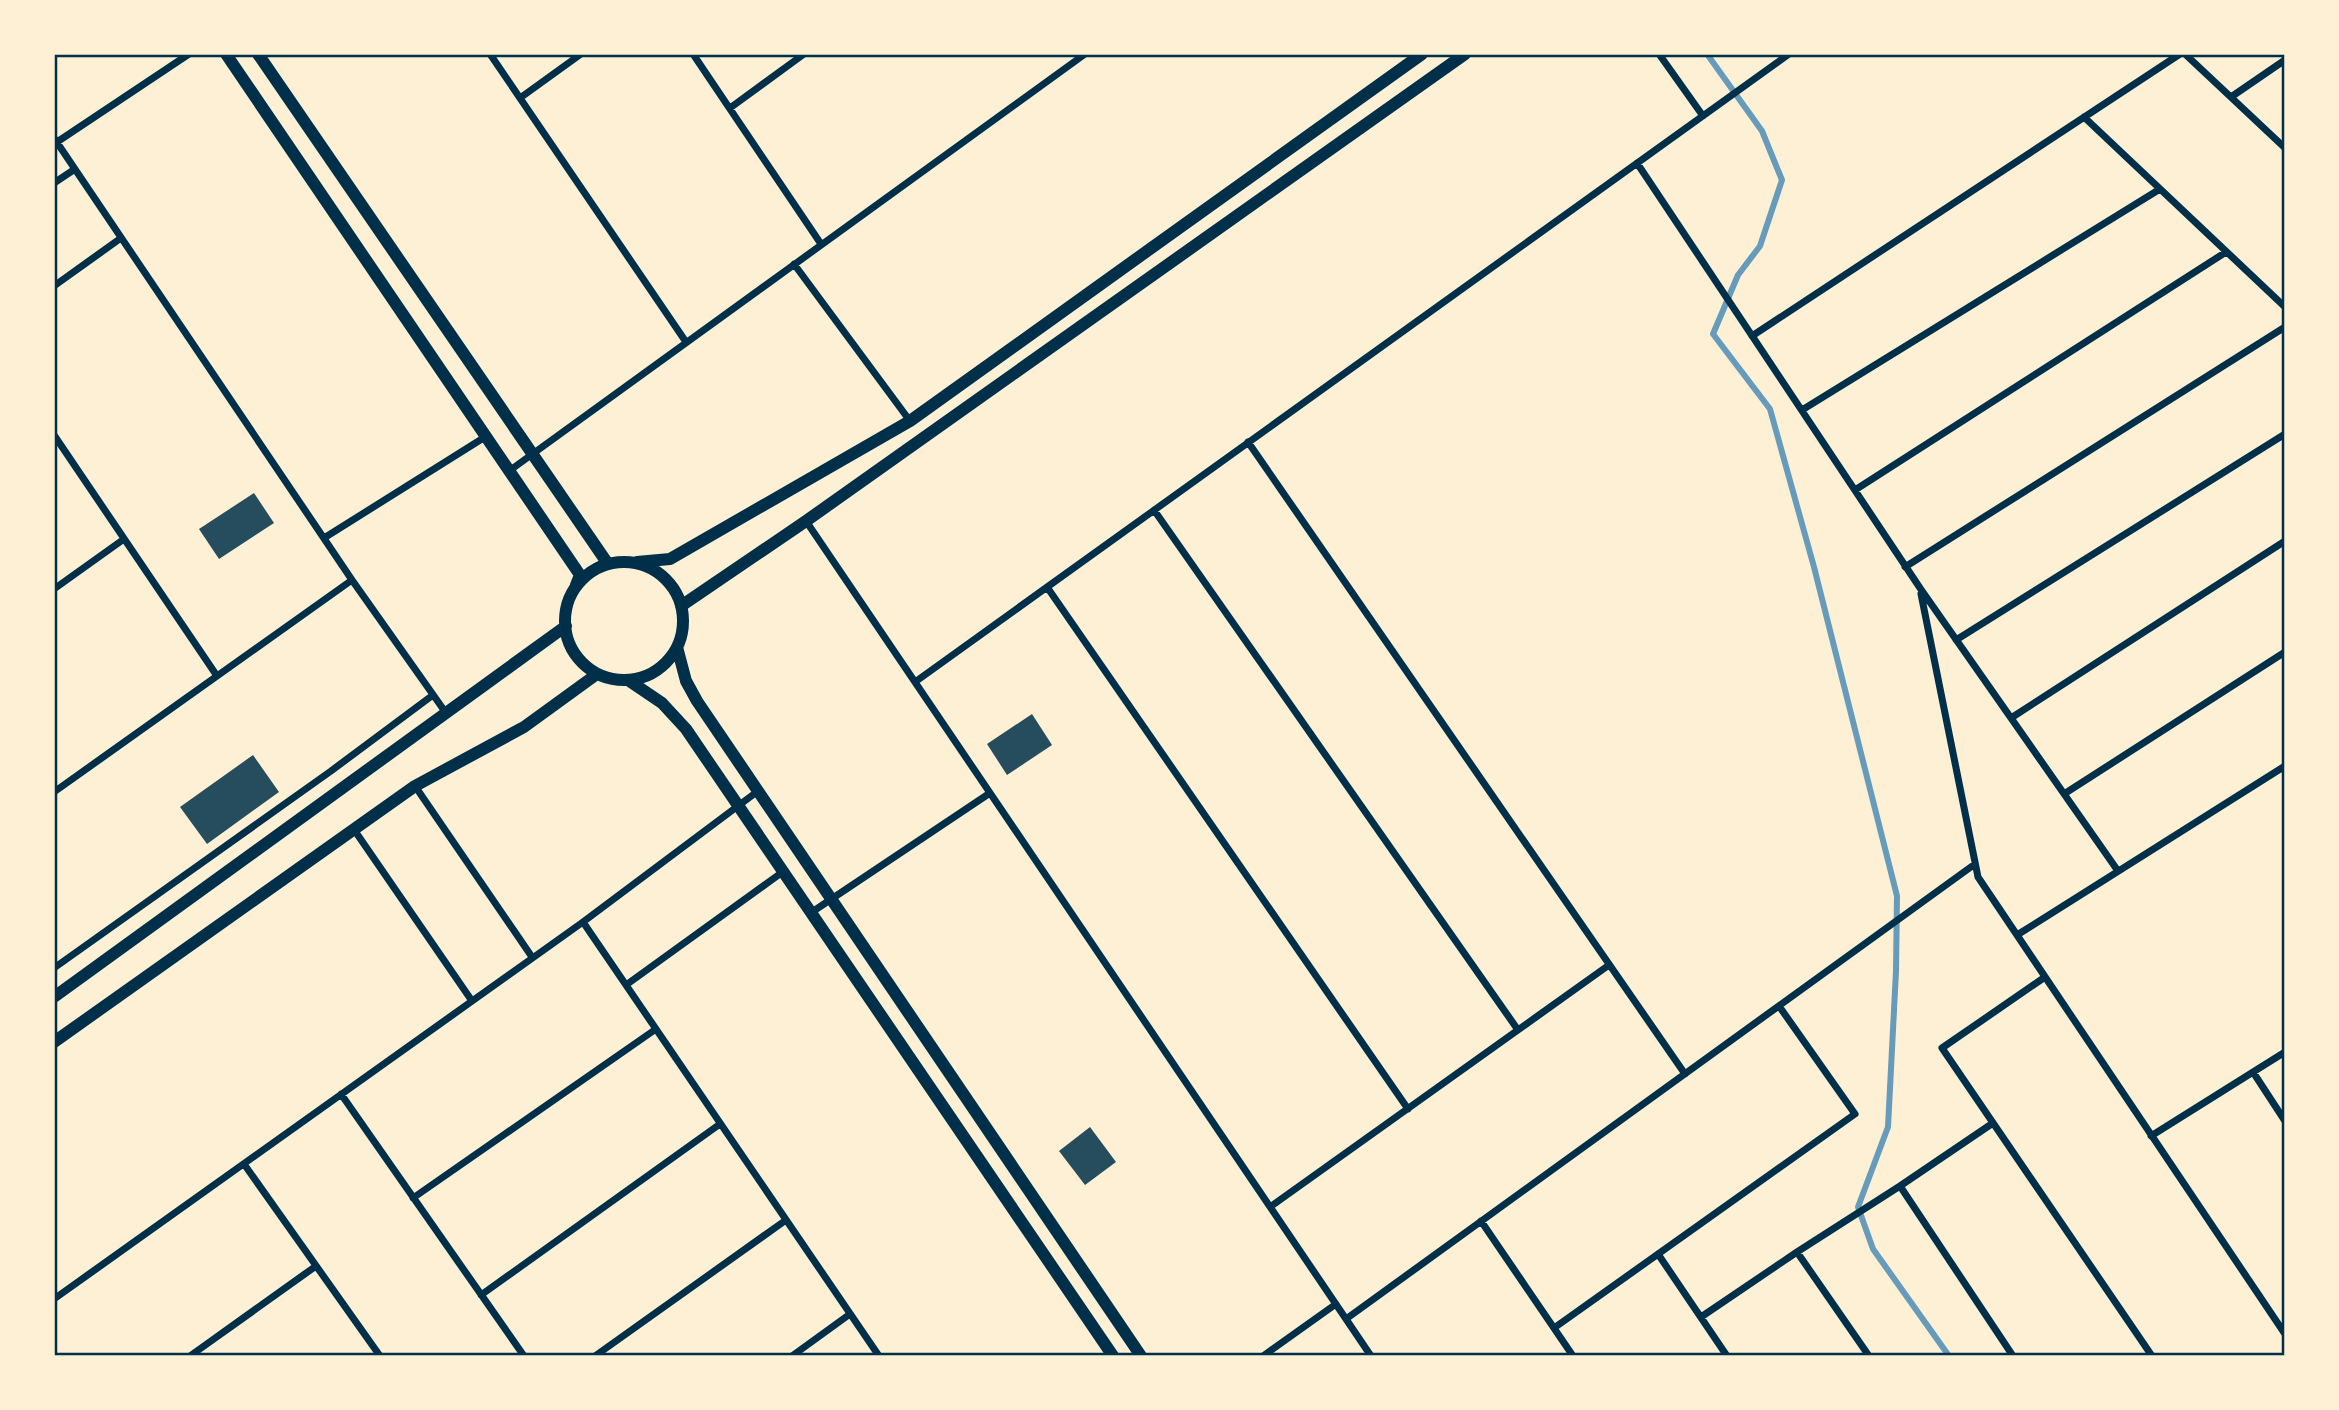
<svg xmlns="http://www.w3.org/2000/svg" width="2339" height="1410" viewBox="0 0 2339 1410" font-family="'Space Grotesk',sans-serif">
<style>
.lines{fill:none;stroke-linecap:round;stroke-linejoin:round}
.stream{stroke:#669bbc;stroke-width:6}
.building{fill:#264d5e}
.minor{stroke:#003049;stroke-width:7}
.tertiary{stroke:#003049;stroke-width:12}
.neatline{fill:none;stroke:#003049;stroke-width:2.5}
</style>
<rect width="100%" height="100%" fill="#fdf0d5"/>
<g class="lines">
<!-- stream -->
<path class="stream" d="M1707,54L1762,131L1782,180L1760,246L1738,275L1713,334L1770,409L1814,567L1897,896L1896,971L1888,1127L1858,1207L1873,1249L1949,1356"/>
</g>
<!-- building -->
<path class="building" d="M254,493L274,523L219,559L199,529Z
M1032,714L1052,745L1007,775L987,744Z
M253,755L279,792L207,844L180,807Z
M1090,1127L1116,1162L1085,1185L1059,1151Z"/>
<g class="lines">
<!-- minor -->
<path class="minor" d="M490,54L686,342
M693,54L821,244
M1659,54L1703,116
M2185,54L2285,148
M2231,97L2285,60
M520,98L581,54
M730,108L804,54
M2084,117L2285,307
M54,138L352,580L446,713
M57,142L189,54
M1637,163L1920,588L2118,871
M54,183L75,169
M794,264L910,421
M54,286L121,238
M1752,336L2180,54
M1802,410L2160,189
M54,435L217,676
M1248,442L1685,1074
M509,471L1085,54
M1855,490L2226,252
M1154,510L1518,1030
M806,521L1371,1356
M324,538L485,437
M1905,567L2285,327
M1047,587L1408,1109
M54,589L124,539
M1921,594L1978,877L2285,1334
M1956,640L2285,434
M915,682L1789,54
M2011,718L2285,541
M415,786L532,957
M54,792L352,580
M2064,794L2285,652
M355,831L472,1001
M812,912L990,793
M583,922L879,1356
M2017,935L2285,766
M54,968L331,771L433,695
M2045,977L1942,1048L2152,1356
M626,985L784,871
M2253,1072L2285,1121
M341,1094L524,1356
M1993,1123L1900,1186L2013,1356
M2151,1136L2285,1052
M244,1164L380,1356
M413,1198L656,1029
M1270,1207L1609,965
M1481,1221L1573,1356
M1797,1252L1900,1186
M1658,1254L1727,1356
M481,1295L720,1124
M54,1299L583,922L758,791
M1701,1317L1797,1252L1869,1356
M1346,1319L1975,864
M1554,1328L1855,1114L1779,1006
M190,1356L316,1266
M595,1356L786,1220
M792,1356L850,1314
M1263,1356L1336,1304"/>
<!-- tertiary -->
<path class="tertiary" d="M226,54L580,575L576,585
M258,54L608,564
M637,562L670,559L910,421L1422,54
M565 621a59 59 0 1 1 118 0a59 59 0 1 1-118 0Z
M681,606L806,521L1465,54
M677,647L686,681L697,701L1141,1356
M628,680L662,703L686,729L1113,1356
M54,997L566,626
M54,1042L415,786L524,727L597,674"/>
</g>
<!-- border -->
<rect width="2339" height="1410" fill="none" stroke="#fdf0d5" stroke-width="112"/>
<rect x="56" y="56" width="2227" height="1298" class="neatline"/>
</svg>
